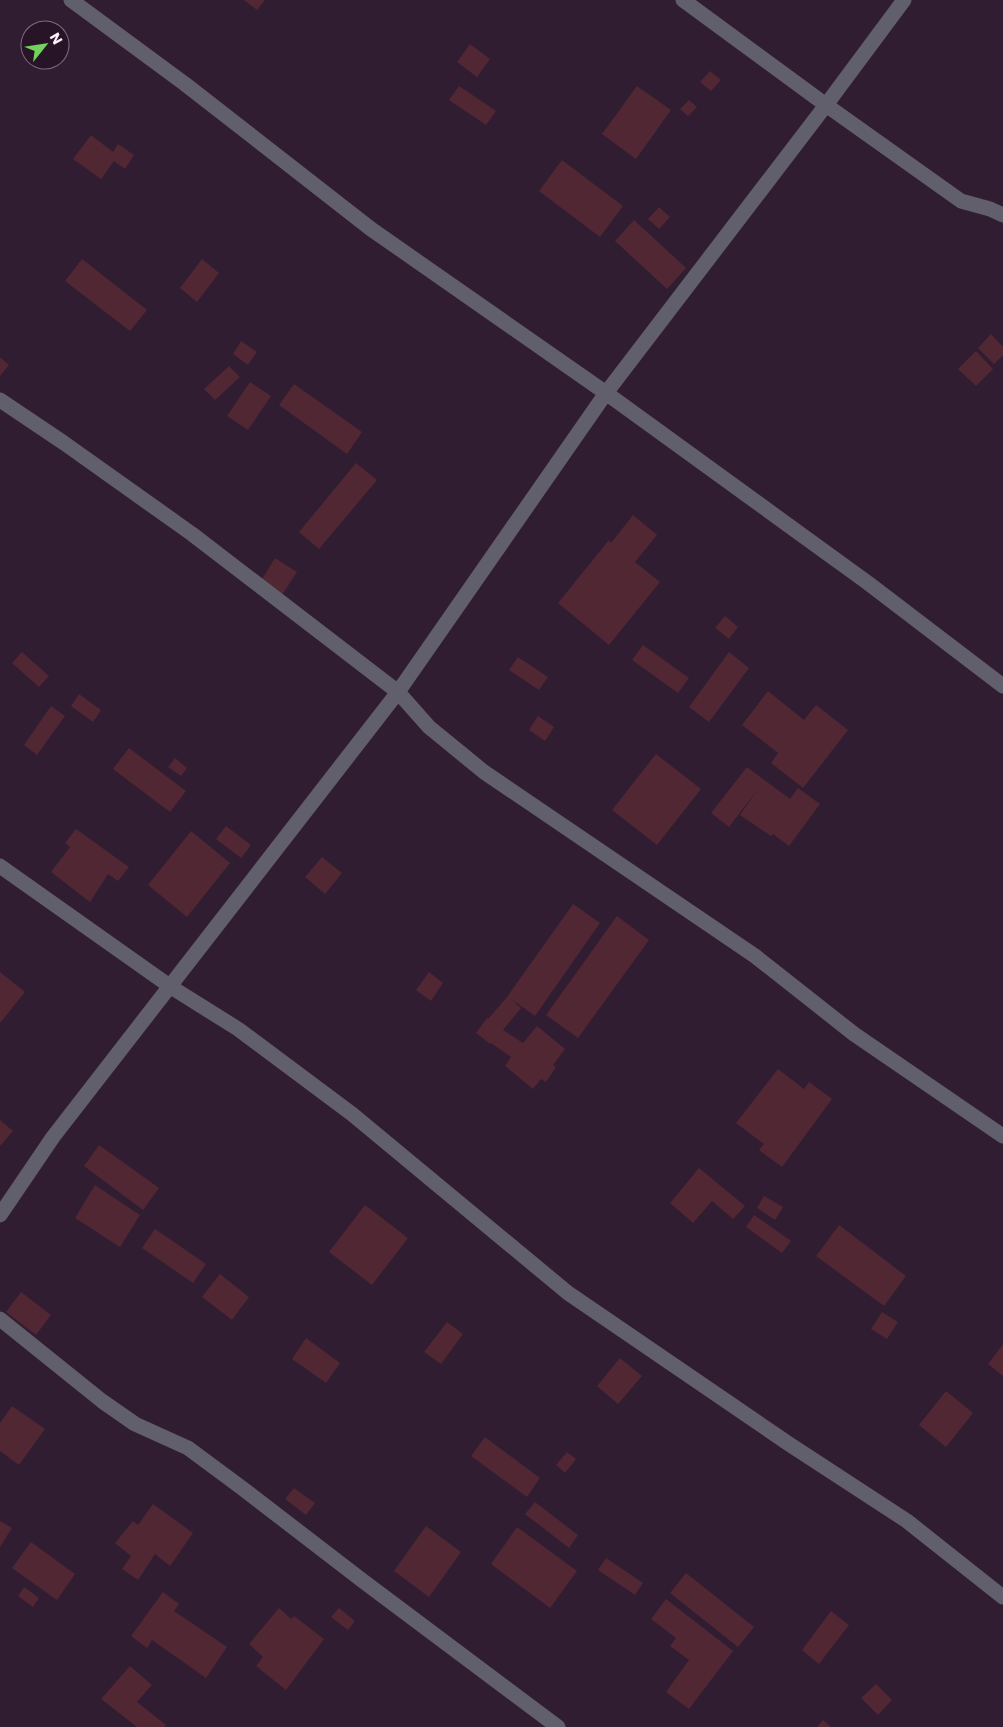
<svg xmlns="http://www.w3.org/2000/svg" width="1003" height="1727" viewBox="0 0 1003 1727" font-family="Poppins,sans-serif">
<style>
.building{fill:#502733}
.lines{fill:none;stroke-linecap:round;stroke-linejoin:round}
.minor{stroke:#615f6c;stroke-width:15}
</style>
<rect width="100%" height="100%" fill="#311d31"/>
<!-- building -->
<path class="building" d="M244,0H265L257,10Z
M470,44L490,59L477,77L457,62Z
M710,71L721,80L711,91L700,82Z
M459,86L496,111L486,125L449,100Z
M637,86L671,110L636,159L602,134Z
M689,100L697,107L688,116L680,109Z
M91,135L113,152L118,144L134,155L125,169L114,161L101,179L73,159Z
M562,160L623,206L600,237L539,191Z
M659,207L670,217L659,229L648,219Z
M634,220L686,268L667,289L615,241Z
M82,259L147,310L130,331L65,281Z
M202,259L219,273L197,302L180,288Z
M991,334L1003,347V355L994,364L978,348Z
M241,341L257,352L248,365L233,354Z
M976,351L993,369L976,386L958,369Z
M0,357L9,365L0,376Z
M229,366L240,377L215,400L204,389Z
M250,382L271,396L248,430L227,416Z
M294,384L362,432L347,454L279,405Z
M356,463L377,480L319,549L299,532Z
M633,515L657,535L635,562L660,582L609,645L558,603L609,540L611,543Z
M275,558L297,572L282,595L261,581Z
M725,616L738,627L729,639L715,628Z
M643,645L689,678L678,693L632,660Z
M22,652L49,676L39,687L12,663Z
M729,652L749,668L709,722L689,707Z
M518,657L548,677L539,690L509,670Z
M768,691L804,720L816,705L848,730L803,788L771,763L778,753L742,725Z
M79,694L101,710L93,722L71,706Z
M51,706L65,716L37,755L24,745Z
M538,716L554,727L545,741L529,730Z
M129,748L186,791L170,812L113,769Z
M656,754L701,789L657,845L612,810Z
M175,758L187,768L181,776L168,767Z
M747,767L790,799L798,788L820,804L789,846L773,834L771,836L740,815L758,789L729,827L711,813Z
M226,826L251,845L241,858L216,839Z
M76,829L129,867L118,881L108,874L90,902L51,872L70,847L65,843Z
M191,831L230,863L187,917L148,885Z
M322,857L342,873L325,894L305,877Z
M573,904L600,923L535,1016L511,999L521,1008L503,1030L523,1043L537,1026L565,1049L553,1065L556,1067L546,1082L541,1079L533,1089L505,1066L511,1057L491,1043L490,1044L476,1033L487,1018L488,1019L507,997Z
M617,916L649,940L578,1038L546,1015Z
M0,972L25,992L0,1023Z
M429,972L443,983L431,1001L416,990Z
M778,1069L804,1089L809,1082L832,1099L782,1167L759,1150L764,1144L736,1123Z
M0,1120L13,1131L0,1146Z
M99,1145L159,1188L143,1210L84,1166Z
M699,1168L745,1206L733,1219L712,1201L693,1223L670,1203Z
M95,1185L140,1215L120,1247L75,1218Z
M764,1196L783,1207L775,1220L757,1208Z
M365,1205L408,1238L372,1285L329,1252Z
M754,1215L791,1241L782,1253L746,1227Z
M839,1225L906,1276L884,1306L816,1256Z
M155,1229L206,1264L193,1283L142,1248Z
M220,1274L249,1297L232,1320L202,1297Z
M21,1292L51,1315L36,1335L6,1312Z
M882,1312L898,1322L887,1339L871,1329Z
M447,1322L463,1334L441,1364L424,1352Z
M306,1338L340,1363L326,1383L292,1359Z
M1003,1344V1376L988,1364Z
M620,1358L642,1376L618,1404L597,1386Z
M946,1391L973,1413L946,1447L919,1425Z
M12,1406L45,1429L19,1465L0,1451V1423Z
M485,1437L540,1478L527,1497L471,1456Z
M567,1452L576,1459L565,1473L556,1465Z
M294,1488L315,1503L306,1515L285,1499Z
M535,1502L578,1535L569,1548L525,1514Z
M153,1504L193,1533L170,1566L155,1554L138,1580L122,1569L131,1556L115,1543L133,1521L138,1525Z
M0,1521L12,1528L0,1547Z
M426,1526L461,1552L429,1597L394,1571Z
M517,1527L577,1571L550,1608L491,1564Z
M31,1542L75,1574L57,1600L12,1568Z
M606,1558L643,1583L635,1595L598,1570Z
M686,1573L754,1627L738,1647L670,1593Z
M24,1587L39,1598L33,1607L18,1596Z
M163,1592L179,1604L174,1611L227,1647L206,1678L152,1640L147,1648L131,1636Z
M666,1599L733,1651L689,1709L666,1692L689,1660L670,1646L676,1638L651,1619Z
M279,1608L291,1619L294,1616L324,1639L286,1690L256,1666L263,1657L249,1644Z
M339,1608L355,1621L348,1630L331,1617Z
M831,1611L849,1625L819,1664L802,1650Z
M130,1666L152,1685L137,1702L166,1725L164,1727H137L101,1699Z
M876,1684L892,1700L878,1715L861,1698Z
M823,1720L831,1727H817Z"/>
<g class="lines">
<!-- minor -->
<path class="minor" d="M71,0L185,84L371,229L606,393L868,583L1003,686
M683,0L826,105L961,201L990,209L1003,215
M0,400L64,443L192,534L398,692L429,727L484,772L755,956L854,1034L1003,1136
M0,866L171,987L238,1029L352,1114L568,1293L789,1444L907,1521L1003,1597
M0,1215L53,1137L398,692L606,393L826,105L904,0
M0,1319L102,1401L135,1424L188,1448L242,1488L363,1581L558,1727"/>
</g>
<!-- north arrow -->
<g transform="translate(45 45) rotate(60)"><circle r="24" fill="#271427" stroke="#7d6c7d"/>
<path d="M0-4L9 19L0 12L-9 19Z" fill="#72d25d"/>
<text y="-8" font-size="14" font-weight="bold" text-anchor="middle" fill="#feeffd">N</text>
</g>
</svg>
